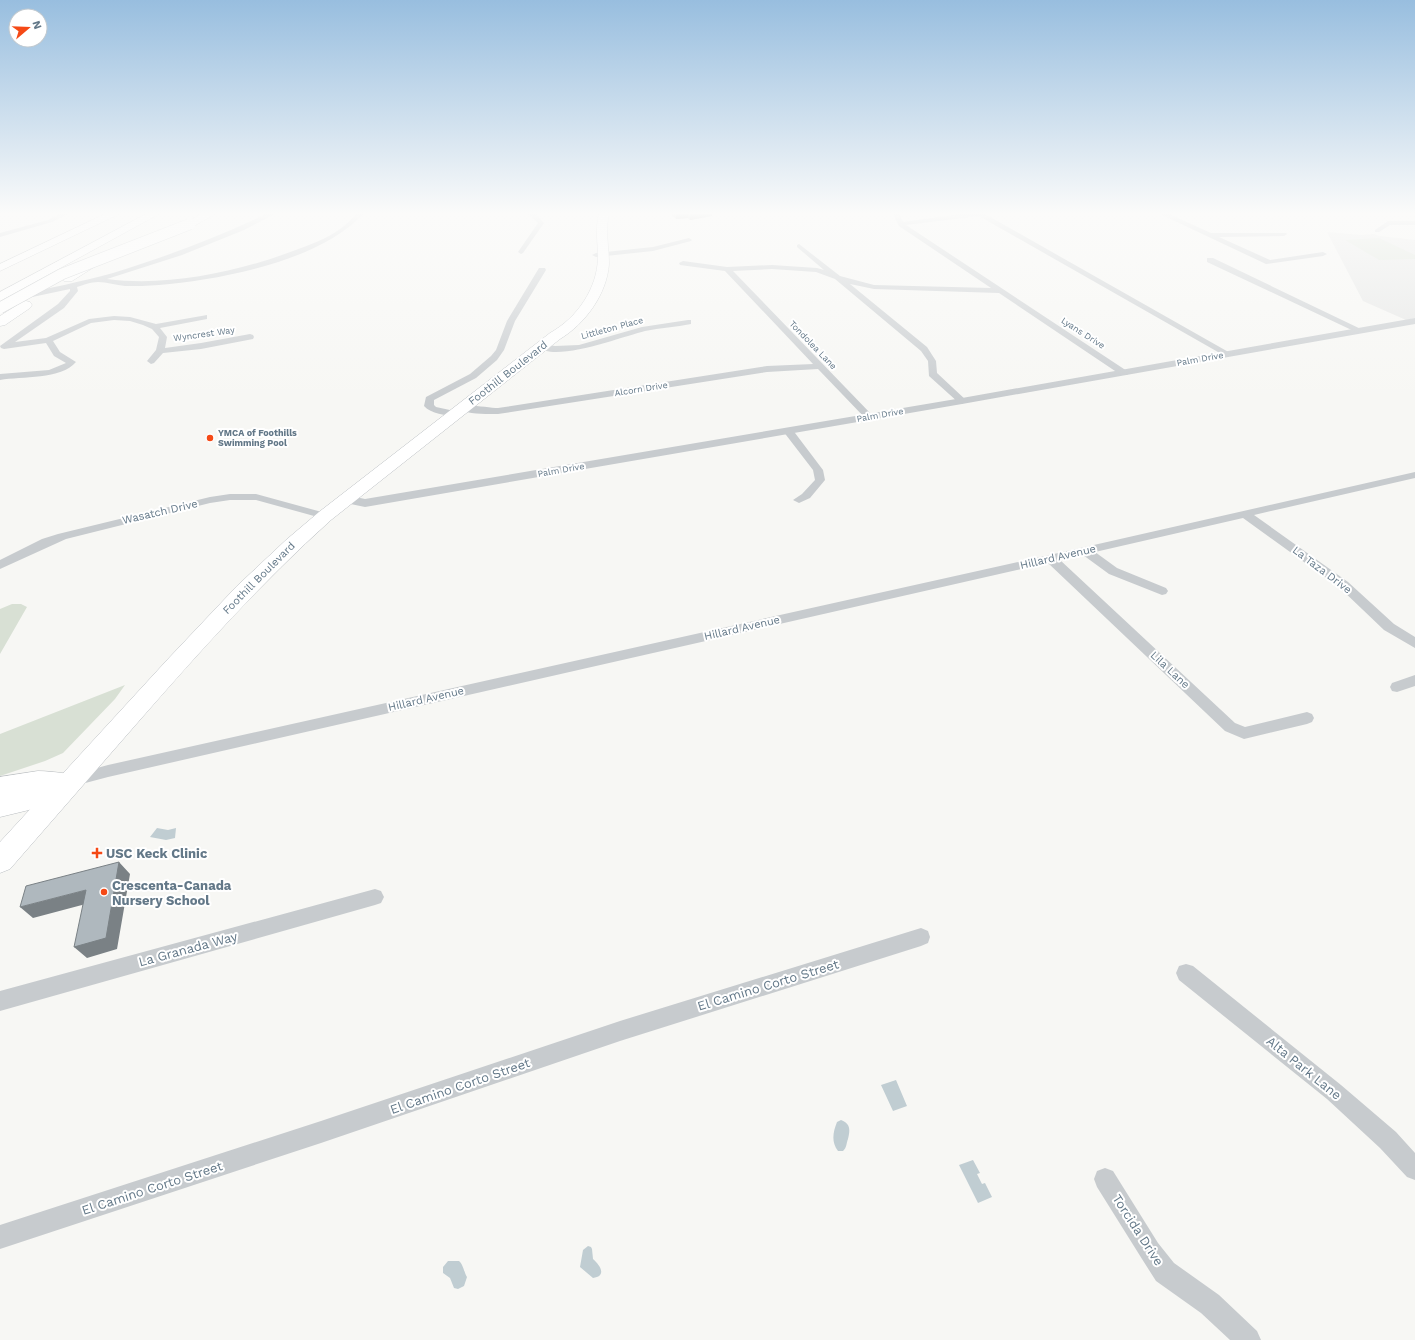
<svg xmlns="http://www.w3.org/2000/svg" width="1415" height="1340" viewBox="0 0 1415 1340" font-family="'Work Sans',sans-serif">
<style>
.built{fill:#e5e6e5}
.green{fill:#d8e0d4}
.water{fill:#c0cdd2}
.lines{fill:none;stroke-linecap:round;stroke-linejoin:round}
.primary-casing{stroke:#babec2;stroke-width:1}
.motorway-casing{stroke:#b9bdc0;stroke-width:1}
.minor{fill:#c7cbce;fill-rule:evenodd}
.tertiary{fill:#c7cbce;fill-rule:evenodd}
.primary{fill:#fff;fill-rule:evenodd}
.motorway{fill:#fff;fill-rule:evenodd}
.motorway-bridge-casing{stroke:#b9bdc0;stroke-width:12;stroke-linecap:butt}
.motorway-bridge{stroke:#fff;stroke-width:11}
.wall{fill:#969ea3}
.shaded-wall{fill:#7a8185}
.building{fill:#afb8be;stroke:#7a8185}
.poi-dot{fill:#f54916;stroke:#fff;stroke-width:1.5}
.labels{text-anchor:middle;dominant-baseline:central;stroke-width:4;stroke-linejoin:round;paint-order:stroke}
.far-street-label{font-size:9px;fill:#637888;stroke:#fff}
.far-poi-label{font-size:9px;font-weight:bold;fill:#637888;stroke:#fff;text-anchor:start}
.street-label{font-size:11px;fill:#637888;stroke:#fff}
.near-poi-label{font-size:13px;font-weight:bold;fill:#637888;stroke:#fff;text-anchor:start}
.near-street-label{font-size:13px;fill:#637888;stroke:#fff}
</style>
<rect width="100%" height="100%" fill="#f7f7f4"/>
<!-- built -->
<path class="built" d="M1327,232L1361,235L1374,234L1380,236L1415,240V318L1406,320L1363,301Z"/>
<!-- green -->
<path class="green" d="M1379,238L1415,255V259L1379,260L1345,240Z
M12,604H21L27,607L0,654V609Z
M125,685L115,699L63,753L45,761L0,776V734Z"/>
<!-- water -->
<path class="water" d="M157,828L168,830L176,828L175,838L166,840L150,837Z
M896,1080L907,1106L893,1111L881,1085Z
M841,1120C851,1124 850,1130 848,1139C846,1144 847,1147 843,1151H838C831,1142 833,1132 837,1122Z
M973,1160L980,1173L977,1174L982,1184L985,1183L992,1197L978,1203L959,1165Z
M588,1246L591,1247L592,1249L593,1259C599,1264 608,1276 593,1278L580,1267L583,1250Z
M448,1261H459C463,1264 464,1272 467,1277L464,1286L458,1289L454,1288L450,1278L443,1273V1267Z"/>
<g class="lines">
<defs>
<path id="primary" d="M599,214H609C605,231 609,247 609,264C607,294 585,324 560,339L331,520C262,582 200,651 139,721C96,770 53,820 10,869L0,873V842L168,659L237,586L286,540L319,512L550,333C577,318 597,289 598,258C598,243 595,229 599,214Z"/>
<path id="motorway" d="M105,214H119L0,271V264Z
M146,214H159L0,301V292Z
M201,214H215L194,226H186L185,224Z
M98,257L104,260L102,262L72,281H64L62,279L94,258Z
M26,301L30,302L32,305L30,308L5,325L0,326V316L22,302Z
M38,771C46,771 54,772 62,773C69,774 69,771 79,774L82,781L79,788L29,810L0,817V777Z"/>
</defs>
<!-- primary casing -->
<use href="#primary" class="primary-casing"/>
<!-- motorway casing -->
<use href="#motorway" class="motorway-casing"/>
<!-- minor -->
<path class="minor" d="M59,214H68L52,222L0,237V233L48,220Z
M266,214H275L244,230L182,255L107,279C167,287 237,272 293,251C309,245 327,239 340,229C346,225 351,219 356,214H363C320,261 220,280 159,285C148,286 136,286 125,286C116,285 107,282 98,282C91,282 83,285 77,287L78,291L64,308L15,342L46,338L89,319L114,316L130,317L156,324L207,315V319L160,328L167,337L165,348L201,343L250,334L253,335L254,337L253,339L201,349L163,353L154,363L151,364L147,361L156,350L159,337L152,329L143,325L130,321L114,320L91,323L53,341L60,352L76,362C61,380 22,376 0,380V374L49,370L66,363L54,356L46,343L4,349L1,348L0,346L58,304L70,291V289L18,300H15V296C48,288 81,282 113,273C165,257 216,238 266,214Z
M528,214H536L544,223L523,253L521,254L518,252L538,223Z
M893,214H899L903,222L960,214H985L1232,354L1228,357L1225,356L979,216L906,225L1127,371L1129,373L1127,375H1121L999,293L874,289L850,284L927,347L936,361L937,373L967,401L962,404L959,403L929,376L928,361L921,351L835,279L816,272L772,269L733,271L872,415L874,417L872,419H866L818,369L767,372L498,414C488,414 465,415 458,408C463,403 489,408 498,408L767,366L813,364L725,271L680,265L679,263L683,261L727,267L772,265L817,268L824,270L797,247V245L799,244L840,276L874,285L991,288L899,226Z
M1160,214H1169L1211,233H1286L1287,234L1284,236L1219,237L1270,260L1323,252L1327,254L1323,256L1266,264Z
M1388,221H1415V225H1390L1379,232H1375V230Z
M689,238L692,240L691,241L653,251L596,257L592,255L596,253L653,247Z
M1207,258H1213L1365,331L1361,333H1358L1207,262Z
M539,268H545L546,270L515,321L504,350L497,360L476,378L434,400V405L436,407L459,412L461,414L459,416L456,417C446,415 431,414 424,406L426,397L470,374L491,356L496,350L507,321Z
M688,320H691V324C676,327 660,328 645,331C624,336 555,363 538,347L542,344L555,346L579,345L642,327Z
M788,428L792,429L823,470L825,480L810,498L799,503L793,500L802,494L815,480L813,470L783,431Z
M1415,472V478L1254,515L1348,582L1394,624L1415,637V648L1384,630L1340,588L1243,518L1095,552L1117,568L1166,588L1168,591L1166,594L1162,595L1109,574L1083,555L1060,560L1235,723L1245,727L1307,712L1312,714L1314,718L1312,722L1307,724L1244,739L1225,731L1048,563L108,777L74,786L68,784L66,780L68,776L108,765L1085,547Z
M230,494H256L329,514L331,516L329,518L325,519L256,500H230L210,503L66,539L0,569V560L42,539L58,534L210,497Z
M1415,675V686L1397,692L1392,691L1390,687L1392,683Z
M375,889L381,891L384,897L381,903L375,905L0,1011V991Z
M921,928L928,931L930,937L928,943L921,946L620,1041L321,1143L0,1249V1225L321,1121L620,1021Z
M1186,964L1193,966L1341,1085L1396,1132L1415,1153V1180L1407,1177L1380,1148L1327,1099L1179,980L1176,973L1179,966Z
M1105,1168L1113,1171L1158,1243L1174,1263L1219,1295L1257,1331L1261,1340H1230L1201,1313L1156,1281L1142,1259L1097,1187L1094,1179L1097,1171Z"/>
<!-- tertiary -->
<path class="tertiary" d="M1415,318V324L962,404L365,507L341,502L339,499L341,496L346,495L365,499L962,398Z"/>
<!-- primary -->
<use href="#primary" class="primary"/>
<!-- motorway -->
<use href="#motorway" class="motorway"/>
<defs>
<path id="motorway-bridge" d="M0,308L62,274L190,224"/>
</defs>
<!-- motorway-bridge casing -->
<use href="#motorway-bridge" class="motorway-bridge-casing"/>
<!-- motorway-bridge -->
<use href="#motorway-bridge" class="motorway-bridge"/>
</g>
<!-- wall -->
<path class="wall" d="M671,214H712V216L690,220L688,218L676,219Z"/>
<!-- shaded-wall -->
<path class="shaded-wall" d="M676,214H688V218L676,219Z
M690,214H712V216L690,220Z
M119,862L130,874L117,949L87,958L74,947Z
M86,890L97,901L33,918L20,907Z"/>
<!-- building -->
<path class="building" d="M119,862L106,938L74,947L86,890L20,907L26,886Z"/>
<!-- sky -->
<linearGradient id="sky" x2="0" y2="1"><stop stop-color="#98bedf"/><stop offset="0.53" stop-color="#fbfbfa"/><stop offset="1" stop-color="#fbfbfa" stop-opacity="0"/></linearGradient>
<rect width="1415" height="402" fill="url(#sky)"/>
<!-- markers -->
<g class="poi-dot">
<circle cx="210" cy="438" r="4"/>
<path d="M95 847h4v4h4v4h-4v4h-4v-4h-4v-4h4z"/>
<circle cx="104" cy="892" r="4"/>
</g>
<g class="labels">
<!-- far-street labels -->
<g class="far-street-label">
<text transform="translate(612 328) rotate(-15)">Littleton Place</text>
<text transform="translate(1083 333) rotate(33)">Lyans Drive</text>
<text transform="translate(204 334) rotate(-8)">Wyncrest Way</text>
<text transform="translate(813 345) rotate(46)">Tondolea Lane</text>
<text transform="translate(1200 359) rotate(-10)">Palm Drive</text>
<text transform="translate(641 389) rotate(-9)">Alcorn Drive</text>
<text transform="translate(880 415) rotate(-10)">Palm Drive</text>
<text transform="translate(561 470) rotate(-10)">Palm Drive</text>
</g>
<!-- far-poi labels -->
<g class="far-poi-label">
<text x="218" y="433">YMCA of Foothills<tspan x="218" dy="10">Swimming Pool</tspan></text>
</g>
<!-- street labels -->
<g class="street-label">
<text transform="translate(508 373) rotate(-38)">Foothill Boulevard</text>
<text transform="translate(160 512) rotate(-13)">Wasatch Drive</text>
<text transform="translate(1058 557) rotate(-13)">Hillard Avenue</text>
<text transform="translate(1322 570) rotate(37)">La Taza Drive</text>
<text transform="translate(259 578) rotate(-45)">Foothill Boulevard</text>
<text transform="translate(742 628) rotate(-13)">Hillard Avenue</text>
<text transform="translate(1170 670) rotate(43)">Lila Lane</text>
<text transform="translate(426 699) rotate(-13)">Hillard Avenue</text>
</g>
<!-- near-poi labels -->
<g class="near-poi-label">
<text x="106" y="853">USC Keck Clinic</text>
<text x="112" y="885">Crescenta-Canada<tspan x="112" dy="15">Nursery School</tspan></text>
</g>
<!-- near-street labels -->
<g class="near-street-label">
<text transform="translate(188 949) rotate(-15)">La Granada Way</text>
<text transform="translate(768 985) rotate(-17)">El Camino Corto Street</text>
<text transform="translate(1304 1068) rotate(39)">Alta Park Lane</text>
<text transform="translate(460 1086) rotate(-19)">El Camino Corto Street</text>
<text transform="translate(152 1188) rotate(-18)">El Camino Corto Street</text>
<text transform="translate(1138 1230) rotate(57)">Torcida Drive</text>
</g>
</g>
<!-- north arrow -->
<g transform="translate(28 28) rotate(71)"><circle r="19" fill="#ffffff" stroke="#c1c9cf"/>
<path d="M0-3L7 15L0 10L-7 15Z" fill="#f54916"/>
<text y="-6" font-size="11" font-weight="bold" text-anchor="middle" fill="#637888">N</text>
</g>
</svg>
